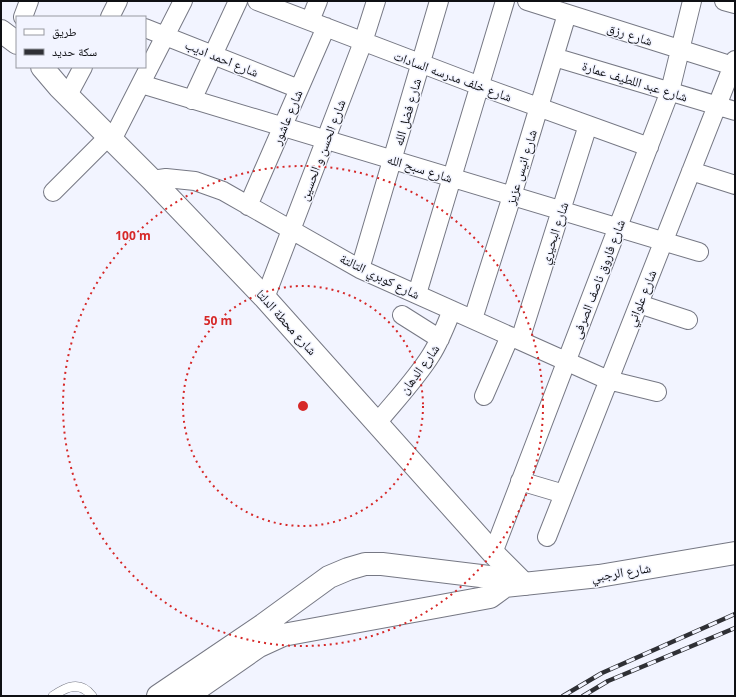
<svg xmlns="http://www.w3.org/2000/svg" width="736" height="697" viewBox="0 0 736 697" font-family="'Open Sans','Noto Naskh Arabic',sans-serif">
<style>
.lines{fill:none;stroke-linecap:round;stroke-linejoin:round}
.service-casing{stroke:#767884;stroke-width:10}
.minor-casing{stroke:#767884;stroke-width:20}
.tertiary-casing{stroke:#767884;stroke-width:24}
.secondary-casing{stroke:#767884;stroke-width:24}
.service{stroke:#fff;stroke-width:9}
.minor{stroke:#fff;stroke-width:18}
.tertiary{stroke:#fff;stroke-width:22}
.secondary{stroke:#fff;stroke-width:22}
.rail-casing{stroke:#2f3035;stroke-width:4.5}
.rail{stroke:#f2f4ff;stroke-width:3;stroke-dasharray:9;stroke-linecap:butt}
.ring{fill:none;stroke:#d62828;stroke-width:2;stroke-dasharray:2 4}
.labels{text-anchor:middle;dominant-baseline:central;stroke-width:3;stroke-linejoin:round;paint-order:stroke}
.street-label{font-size:13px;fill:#0f1014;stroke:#f2f4ff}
.centre{fill:#d62828;stroke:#f2f4ff;stroke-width:2}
.ring-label{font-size:12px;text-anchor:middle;font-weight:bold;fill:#d62828;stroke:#f2f4ff;stroke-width:3;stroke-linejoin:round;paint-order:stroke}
</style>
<rect width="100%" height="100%" fill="#f2f4ff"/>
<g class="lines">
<defs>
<path id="service" d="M53,696C66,687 80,680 92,696"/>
<path id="minor" d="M257,1L480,86L649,147
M527,1L733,66
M724,1L735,4
M23,17L29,1
M110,17L118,1
M310,21L318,1
M145,28L299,89
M554,57L735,111
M141,84L699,252
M68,95L83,67
M192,100L238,1
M112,140L183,1
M691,171L735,185
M152,180L166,178L195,181L223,191L360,269L608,380L657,392
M53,192L109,136
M248,206L326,27
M360,269L439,1
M417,294L505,1
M265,298L363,42L376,1
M639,304L688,320
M402,315L440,339
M473,319L512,196L567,14
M520,340L588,125
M484,396L510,336
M377,423C395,401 416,379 431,355C440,341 446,325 452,310
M520,481L564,494
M547,537L735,60
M493,553L670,91L692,1"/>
<path id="tertiary" d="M1,31L17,43
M42,67L59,87L152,180L265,298L493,553L524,584"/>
<path id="secondary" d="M158,696L263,625L329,577L348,569L365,564H382L489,577L505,586
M187,696L259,646L283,635L490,597L505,586L599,576L735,553"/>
</defs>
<!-- service casing -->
<use href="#service" class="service-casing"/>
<!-- minor casing -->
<use href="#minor" class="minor-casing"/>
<!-- tertiary casing -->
<use href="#tertiary" class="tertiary-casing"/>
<!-- secondary casing -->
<use href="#secondary" class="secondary-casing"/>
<!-- service -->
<use href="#service" class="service"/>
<!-- minor -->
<use href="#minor" class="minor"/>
<!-- tertiary -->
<use href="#tertiary" class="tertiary"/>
<!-- secondary -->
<use href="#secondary" class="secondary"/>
<defs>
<path id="rail" d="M563,696L602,673L735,614
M583,696L608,681L735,628"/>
</defs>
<!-- rail casing -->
<use href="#rail" class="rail-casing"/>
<!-- rail -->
<use href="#rail" class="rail"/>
</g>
<!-- distance rings -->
<g class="ring">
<circle cx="303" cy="406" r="120"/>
<circle cx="303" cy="406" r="240"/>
</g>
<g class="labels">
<!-- street labels -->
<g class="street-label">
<text transform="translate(630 34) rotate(18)">شارع رزق</text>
<text transform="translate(222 58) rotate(22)">شارع احمد اديب</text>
<text transform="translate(453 76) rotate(20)">شارع خلف مدرسه السادات</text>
<text transform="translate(635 81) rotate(17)">شارع عبد اللطيف عمارة</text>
<text transform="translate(407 112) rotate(-74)">شارع فضل الله</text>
<text transform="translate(287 117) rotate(-67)">شارع عاشور</text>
<text transform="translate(322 150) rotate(-69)">شارع الحسن و الحسين</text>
<text transform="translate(521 167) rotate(-73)">شارع انيس عزيز</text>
<text transform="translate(420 168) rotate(17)">شارع سبح الله</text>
<text transform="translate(554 233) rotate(-72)">شارع البحيري</text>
<text transform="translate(380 276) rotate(26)">شارع كوبري التالتة</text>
<text transform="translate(598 279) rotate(-69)">شارع فاروق ناصف الصرفى</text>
<text transform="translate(641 298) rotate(-68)">شارع علواني</text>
<text transform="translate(287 322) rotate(48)">شارع محطة الدلتا</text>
<text transform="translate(419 369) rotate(-54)">شارع الدهان</text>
<text transform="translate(621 572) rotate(-9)">شارع الرجبي</text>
</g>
</g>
<circle cx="303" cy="406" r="6" class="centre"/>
<g class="ring-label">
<text x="133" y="240">100 m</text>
<text x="218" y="325">50 m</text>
</g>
<!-- border -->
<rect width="736" height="697" fill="none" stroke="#0f1014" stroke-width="4"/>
<!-- legend -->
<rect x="16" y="16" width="130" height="52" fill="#f2f4ff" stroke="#9799a1"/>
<rect x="24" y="29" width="20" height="6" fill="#ffffff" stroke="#9799a1"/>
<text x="52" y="36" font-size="12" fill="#0f1014">طريق</text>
<rect x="24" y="49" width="20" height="6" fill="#2f3035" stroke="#9799a1"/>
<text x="52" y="56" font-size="12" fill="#0f1014">سكة حديد</text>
</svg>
